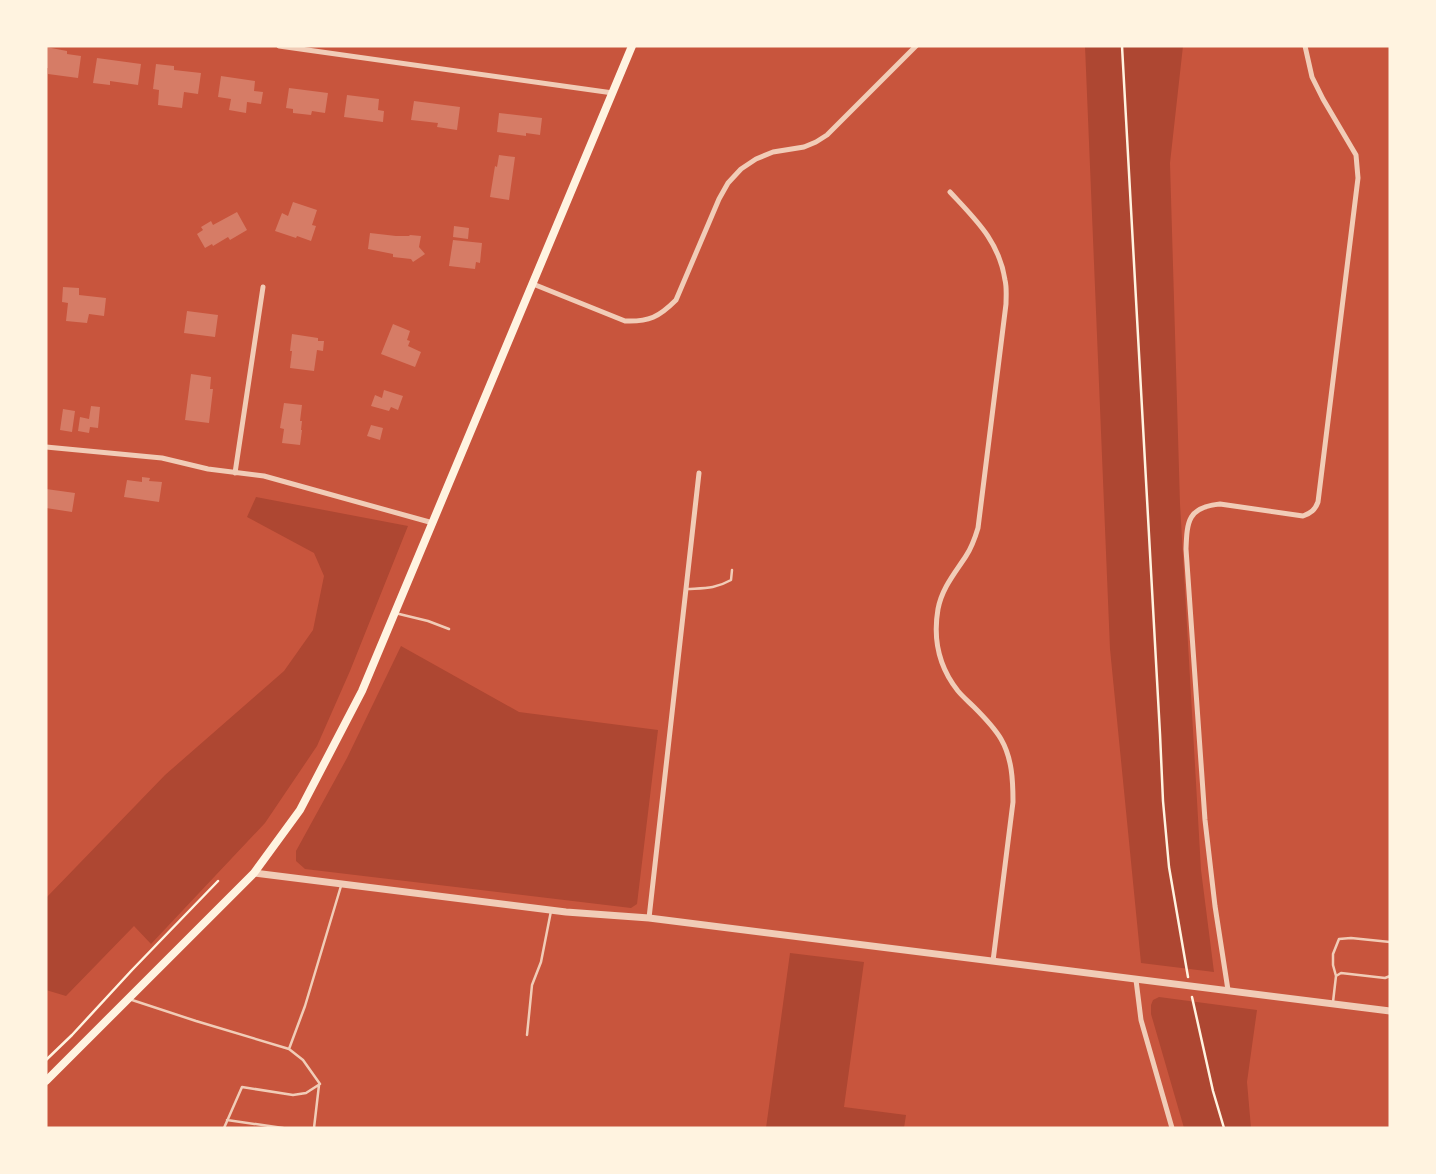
<svg xmlns="http://www.w3.org/2000/svg" width="1436" height="1174" viewBox="0 0 1436 1174" font-family="Barlow,sans-serif">
<style>
.green{fill:#ae4732}
.building{fill:#d67c66}
.lines{fill:none;stroke-linecap:round;stroke-linejoin:round}
.path{stroke:#fff3e0;stroke-width:2.5}
.service{stroke:#f1ccb7;stroke-width:2.5}
.minor{stroke:#f1ccb7;stroke-width:5}
.tertiary{stroke:#f1ccb7;stroke-width:7}
.secondary{stroke:#fff3e0;stroke-width:8}
</style>
<rect width="100%" height="100%" fill="#c8553d"/>
<!-- green -->
<path class="green" d="M1085,46H1183L1170,163L1180,504L1201,870L1214,972L1141,963L1110,649Z
M256,497L408,526L350,671L317,746L265,823L151,944L134,926L66,996L46,990V898L165,775L284,671L313,630L324,576L314,553L247,517Z
M401,646L519,712L658,730L637,904L631,908L305,869L296,861V851L347,758Z
M790,953L864,962L844,1107L906,1115L904,1128H766Z
M1159,997L1257,1010L1247,1082L1251,1128H1184L1151,1014V1005L1153,1000Z"/>
<!-- building -->
<path class="building" d="M46,47L67,51V54L81,56L78,78L48,74V68H46Z
M97,58L141,64L138,85L110,81V85L93,83Z
M156,64L174,66V70L201,73L198,94L184,92L182,108L158,105L159,90L153,89Z
M221,76L255,81L254,91L263,92L261,104L247,102L246,113L229,110L231,99L218,97Z
M289,88L328,93L325,113L312,111L311,115L293,113V109L286,108Z
M347,95L379,99L378,110L384,111L383,122L344,117Z
M414,101L460,107L457,130L437,127L438,123L411,120Z
M499,113L542,118L540,135L526,133V136L497,132Z
M499,155L515,157L509,200L490,197L495,166L497,167Z
M293,202L317,210L312,225L316,226L311,241L297,236L296,238L275,231L282,213L288,216Z
M237,212L247,230L230,240L228,237L213,246L212,244L205,248L197,234L203,230L201,227L211,221L213,225Z
M454,226L469,228L468,239L453,237Z
M370,233L396,236H409L410,235L421,236L419,247L425,254L413,262L411,259L393,257V254L368,249Z
M453,240L482,243L480,263L476,262L475,269L449,266Z
M63,287L79,288V295L106,298L104,316L89,314L87,323L66,321L68,303L62,302Z
M187,311L218,315L215,337L184,333Z
M393,324L410,331L407,340L410,341L408,346L421,352L415,367L381,354Z
M292,334L318,338V341H324L323,351L317,350L314,371L290,368L292,351H290Z
M191,374L211,377L210,389H213L209,423L185,420Z
M384,390L403,396L398,410L391,407L389,411L371,406L375,395L382,398Z
M284,403L302,405L300,421H302L301,430H302L300,445L282,443L284,429L280,428Z
M91,406L100,407L98,428L90,427L89,433L78,431L80,417L89,419Z
M63,409L75,411L72,432L60,430Z
M371,425L383,428L380,440L367,436Z
M142,477L150,478L149,481L162,482L159,502L124,497L127,480L142,482Z
M46,489L75,493L72,512L46,508Z"/>
<g class="lines">
<!-- path -->
<path class="path" d="M1122,46L1160,734L1163,801L1169,867L1188,977
M1192,997L1213,1091L1224,1128
M46,1060L72,1035L132,970L218,881"/>
<!-- service -->
<path class="service" d="M687,589C705,588 715,589 731,580L732,570
M395,613L428,621L449,629
M1336,976L1341,973L1385,978L1390,976
M129,999L196,1021L289,1049L303,1060L320,1084L306,1093L293,1095L242,1087L224,1128
M1333,1002L1336,976L1333,965V954L1339,939L1351,938L1390,942
M527,1035L532,985L541,962L551,911
M289,1049L305,1006L341,886
M227,1120L283,1128
M314,1128L319,1085"/>
<!-- minor -->
<path class="minor" d="M279,46L613,93
M950,192C976,220 999,241 1005,280C1007,288 1006,296 1006,304L978,528C975,538 972,547 966,556C955,573 942,588 938,609C933,638 939,667 958,691C963,697 969,702 974,707C984,717 994,727 1001,739C1012,758 1013,780 1013,802L993,961
M533,284L625,321C649,322 659,317 676,300L719,199L728,183L741,169L756,159L773,152L804,147L816,142L827,135L916,46
M46,447L162,458L208,469L264,476L433,523
M235,473L263,287
M649,918L699,473
M1136,980L1141,1020L1172,1128
M1228,990L1215,906L1205,820L1186,549C1187,521 1188,507 1220,504L1303,516C1311,513 1315,510 1318,502L1358,178L1356,155L1323,99L1312,77L1305,46"/>
<!-- tertiary -->
<path class="tertiary" d="M254,873L566,912L649,918L1390,1011"/>
<!-- secondary -->
<path class="secondary" d="M46,1081L254,873L300,810L362,691L632,46"/>
</g>
<!-- border -->
<rect width="1436" height="1174" fill="none" stroke="#fff3e0" stroke-width="95"/>
</svg>
